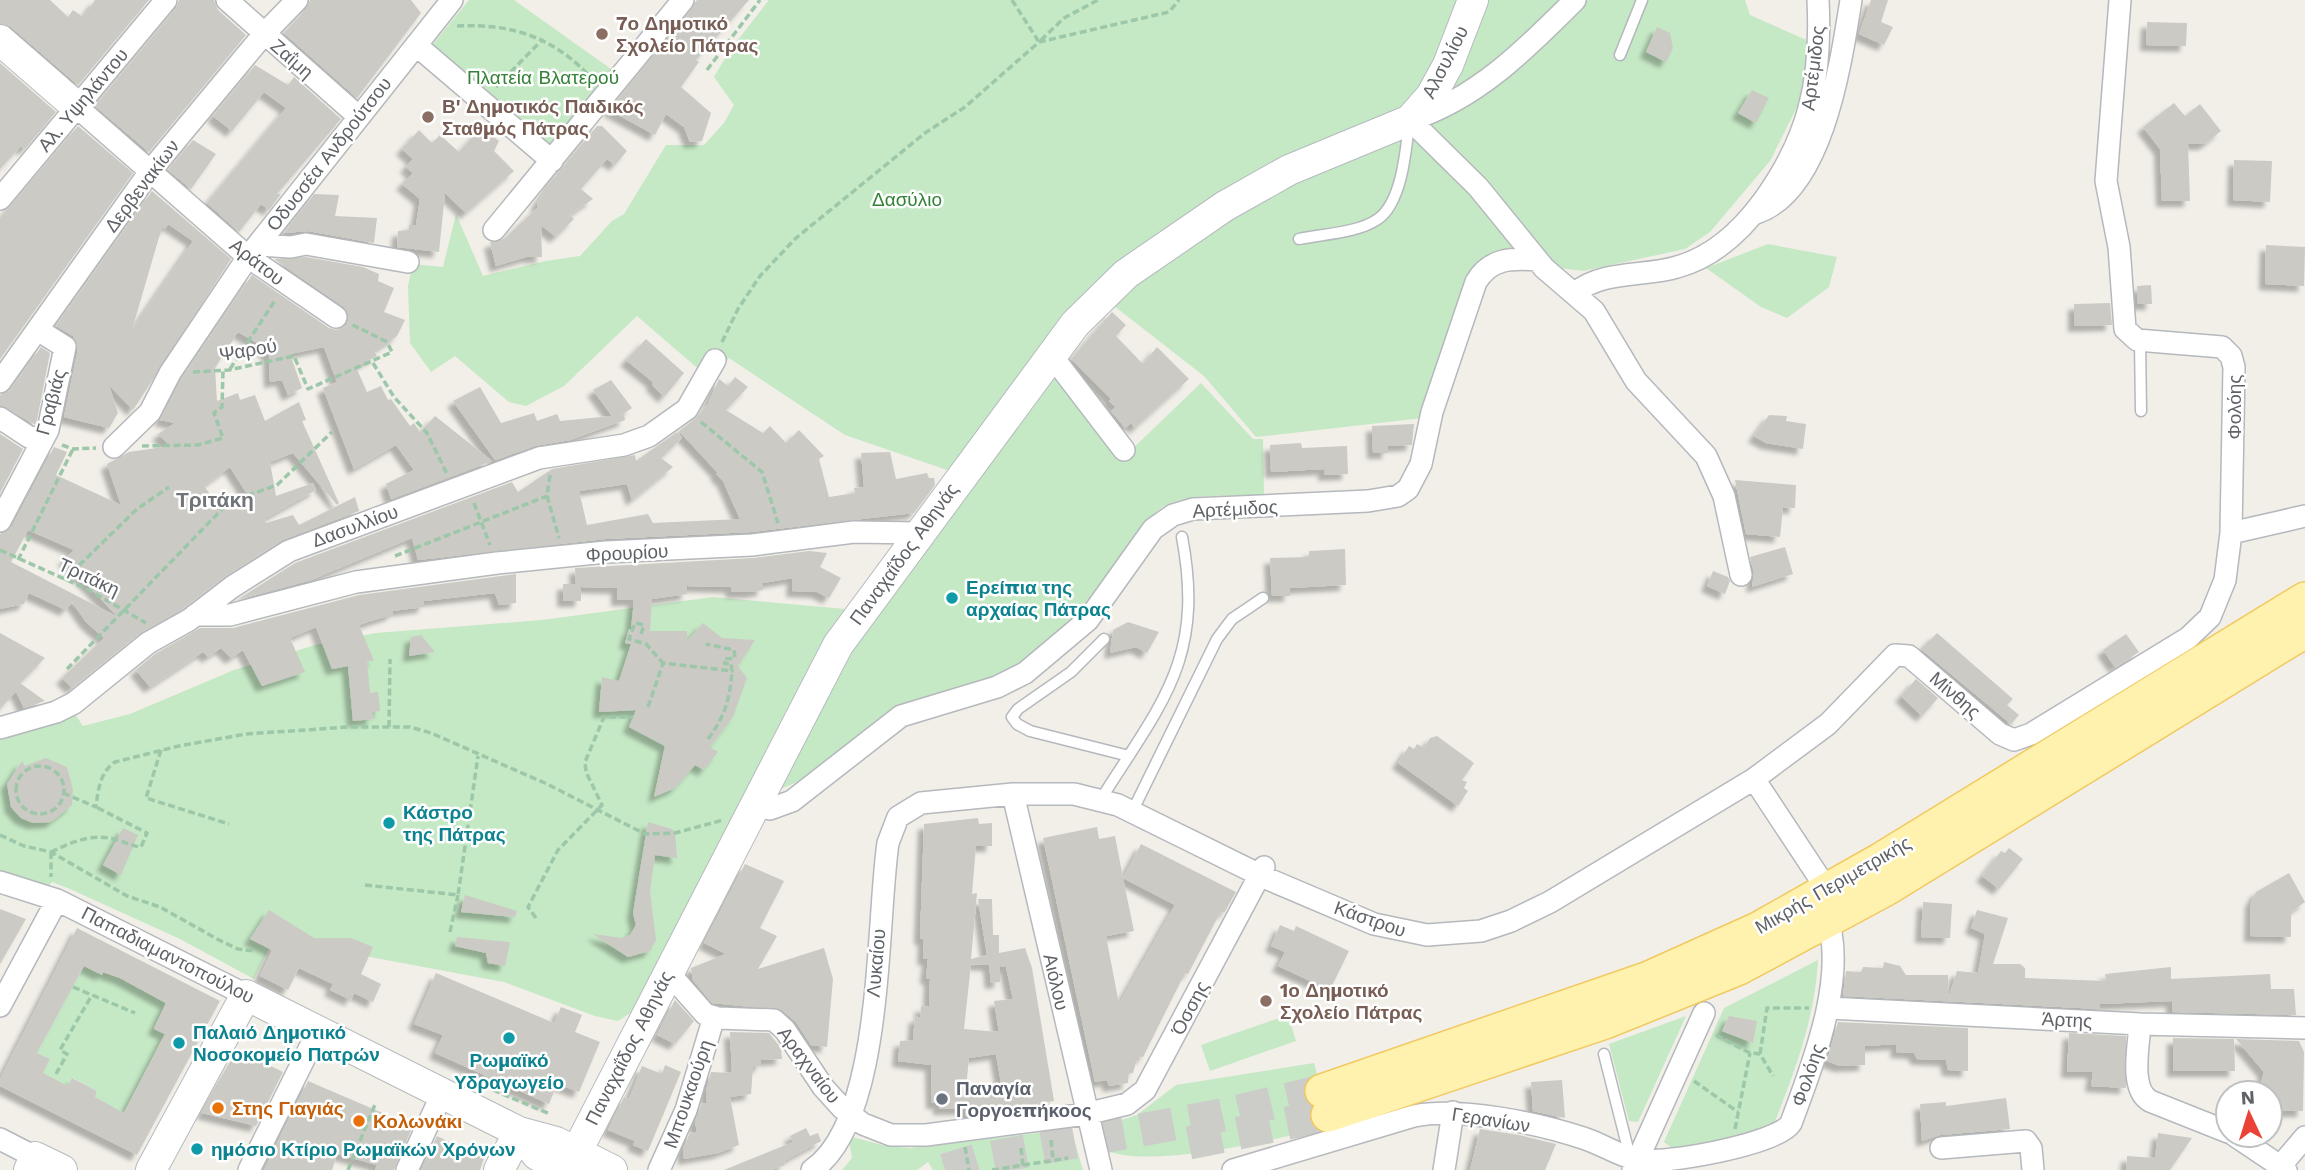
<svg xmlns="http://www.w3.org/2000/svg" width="2305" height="1170" viewBox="0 0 2305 1170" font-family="'Work Sans',sans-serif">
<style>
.green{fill:#c5e8c5}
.building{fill:#cccac5;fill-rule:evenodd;filter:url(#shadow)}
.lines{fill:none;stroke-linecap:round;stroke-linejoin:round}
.primary-tunnel{stroke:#ccccc8;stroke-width:33;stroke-dasharray:33 17;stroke-linecap:butt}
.lane-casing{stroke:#b5b8bc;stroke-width:13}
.street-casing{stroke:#b5b8bc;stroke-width:24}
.secondary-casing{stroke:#b6babf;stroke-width:32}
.primary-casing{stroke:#f2c960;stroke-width:36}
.path{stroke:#9cc7a9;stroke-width:3.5;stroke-dasharray:7 3.5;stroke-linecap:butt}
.lane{stroke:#fff;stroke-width:10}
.street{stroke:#fff;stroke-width:21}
.secondary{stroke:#fff;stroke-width:30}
.primary{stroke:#fff2af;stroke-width:33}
.education-dot{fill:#8d6e63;stroke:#fff;stroke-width:2.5}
.culture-dot{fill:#0f9aa8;stroke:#fff;stroke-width:2.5}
.worship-dot{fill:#6b7280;stroke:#fff;stroke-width:2.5}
.food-dot{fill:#e8710a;stroke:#fff;stroke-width:2.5}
.labels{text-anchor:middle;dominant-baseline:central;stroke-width:5;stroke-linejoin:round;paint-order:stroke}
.education-label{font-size:19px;font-weight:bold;fill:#785e54;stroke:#fff;text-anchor:start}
.street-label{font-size:19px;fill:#5f6368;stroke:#fff}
.park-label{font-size:19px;fill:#348238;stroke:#fff}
.culture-label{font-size:19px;font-weight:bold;fill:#0d838f;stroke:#fff;text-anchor:start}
.worship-label{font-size:19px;font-weight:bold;fill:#5b616d;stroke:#fff;text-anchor:start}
.food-label{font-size:19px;font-weight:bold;fill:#c56008;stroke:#fff;text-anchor:start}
.neighbourhood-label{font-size:21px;font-weight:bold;fill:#70757a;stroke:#fff}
</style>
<defs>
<filter id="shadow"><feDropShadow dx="-6" dy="6" stdDeviation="2" flood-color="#0004"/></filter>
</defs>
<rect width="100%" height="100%" fill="#f1efe8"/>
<!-- green -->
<path class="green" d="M469,0H514L611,69L551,145L433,44Z
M769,0H1745L1750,15L1811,42L1800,101L1770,161L1710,232L1685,249L1583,271L1492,259L1423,418L1256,437L1204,376L1091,288L950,471L845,435L729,358L710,379L637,316L564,386L526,406L509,402L455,356L431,372L410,343L408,286L413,264L443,267L456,214L483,276L546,261L580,256L612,221L624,214L666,145H704L724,123L734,105L714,77L730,50Z
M1768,244L1837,257L1829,287L1787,318L1761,307L1706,268Z
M1054,371L1124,457L1201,383L1253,439H1263L1264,496C1233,497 1193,491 1164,506C1143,517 1102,591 1079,614C1051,644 1014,673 974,685C951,692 924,695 902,706C857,730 825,776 774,791L850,653Z
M713,597L845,609L828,633L633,1011L618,1021L595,1016L504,982L274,939L254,979L180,939L70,889L52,882L45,890L0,875V735L75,714L83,726L130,714L234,670L315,645L376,633L542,620Z
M1818,960C1815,1018 1795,1071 1774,1124L1767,1131L1672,1148L1664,1142L1724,1008Z
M84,966L120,978L166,1003L154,1028L165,1034L121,1118L95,1097L97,1091L73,1078L68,1086L60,1082L57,1089L39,1080L50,1059L37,1053Z
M1288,1015L1296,1041L1210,1071L1201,1045Z
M1686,1016L1638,1122L1629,1121L1609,1044Z
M1314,1063L1331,1125C1283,1139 1146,1170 1106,1150L1102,1126L1137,1115L1176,1085Z
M1071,1129L1083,1170H933L928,1162L917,1170H842L852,1158L848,1136L886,1146L910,1148Z"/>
<!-- building -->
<path class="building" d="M0,0H50L68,17L73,10L83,17L95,0H149L78,85L11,27L0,23Z
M179,0H214L218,10L246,35L149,152L95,106L176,8Z
M310,0H411L421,13L357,98L284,33L306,9Z
M697,0H749L696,60L699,62L681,87L711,113L702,141L690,142L684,127L666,114L655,135L609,110Z
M1871,0H1888L1881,22L1893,27L1884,45L1859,34Z
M2147,22L2187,23L2186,46L2146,45Z
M1657,27L1670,33L1673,48L1666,62L1646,52Z
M0,63L56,112L25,149L21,146L0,169Z
M255,65L288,85L294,77L341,119L277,194H281L269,210L261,204L239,232L207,203L286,108L264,92L232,131L213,116Z
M1752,90L1769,98L1756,123L1738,113Z
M2174,103L2185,116L2200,104L2221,131L2205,144H2188L2190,201H2162L2160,149L2143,127Z
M78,126L133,173L0,359V218Z
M597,126H602L627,151L615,165L607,159L581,189L593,199L570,215L574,219L556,237L541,225L542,257H526L496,266L490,242L504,239L538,207L537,203L553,179Z
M482,127L499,141L494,151L514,171L466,213L445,193L439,252L397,247L398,231L409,230V225H416L420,199L402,184L413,173L406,167L413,159L402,149L419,130L432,143L440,135L459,152Z
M193,140L216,154L191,189L168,170Z
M2234,160L2272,161L2270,202L2233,200Z
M152,191L231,259L133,410L109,385L118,413L109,428L64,417L78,349L73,336L56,326ZM168,224L193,241L132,330L162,227L165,229Z
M314,194L339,195L335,216L377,218L374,243L308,231L284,233Z
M2266,245L2305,247L2304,286L2265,284Z
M306,257L363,267L379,274L378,281L394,288L384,312L405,320L397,336L374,351L377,356L356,367L367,392L381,386L388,400L391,399L410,426L414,423L420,432L435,416L492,461L391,499L386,484L414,470L396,445L354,469L323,388L337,382L324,347L290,354L302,388L288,395L282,380L270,382L269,356L259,344L238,332L215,368L217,401L238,393L240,400L255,395L265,421L299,402L306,420L302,421L339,503L337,505L293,453L270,462L276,496L313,483L316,490L264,519L266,523L293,515L299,525L355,497L359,511L282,540L224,577L182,609L140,633L72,688L62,678L104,638L86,622L72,602L66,610L29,593L24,604L0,609V534L12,527L54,447L67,452L56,475L121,505L107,464L129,452L170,446L158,434L175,423L160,420L181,380L252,275L329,328L336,330L346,325L349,317L344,307L274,259ZM230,467L249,497L222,510L204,486ZM28,530L74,550L64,560L118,617L11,562Z
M2151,285L2152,304H2138L2137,286Z
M2110,303L2112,325L2074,326V304Z
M1112,312L1126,325L1116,336L1143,364L1157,347L1189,379L1135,428L1131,423L1125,428L1111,411L1116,407L1109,401L1111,399L1071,359Z
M646,339L684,373L664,397L652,385L653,382L626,360Z
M41,347L50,353L36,425L0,405V395L11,390Z
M735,377L748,387L726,410L763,433L770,426L786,443L799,430L824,456L819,459L829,497L855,493L854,488L864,487L861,453L890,452L896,479L927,473L929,478H934L935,485L914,513L751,532L605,539L418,560L412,538L311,580L237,600L295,563L512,482L518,492L552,469L635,455L636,461L677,432L682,438L661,458L673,467L632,500L627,484L579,491L587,525L648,514L653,523L740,519L723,481L716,474L718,473L679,431L695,419L708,404L719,379L728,386Z
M611,380L632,408L620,416L624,415L625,420L570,440L535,446L495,460L453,401L480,387L501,423L534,413L537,421L557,414L560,421L612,416L593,390Z
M1769,415L1787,416L1786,421L1806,424L1803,449L1766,443L1754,436Z
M1414,424L1412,445L1388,446V453H1373L1372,426Z
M0,434L23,449L0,493Z
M1301,443L1302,448L1347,446L1348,474L1324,475V469L1271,472L1270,445Z
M1735,480L1796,485L1795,508L1783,507L1780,537L1746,534Z
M1785,547L1793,574L1752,587L1754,573L1750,557Z
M1345,549L1346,585L1290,588V596H1272L1270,558L1309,557V551Z
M809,551L827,553L820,567L841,578L829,598L817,592L792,591L793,578L763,583V590L750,592H732L731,587L687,586V594L652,599L650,631H687V641L703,623L722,638L755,640L738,666L747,678L733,717L710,747L718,752L704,770L695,765L675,788L654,797L665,746L629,727L636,710L599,712L602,677L619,681L631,644L625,643L629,629H631L634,600H617V588L581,587V601H563V584H576L575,568L753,558Z
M1713,571L1728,577L1730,581L1725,594L1707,586Z
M516,574V603L499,605L495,593L424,601V607L392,611L393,614L359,625L374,661H367L370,693L378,692L380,711L372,712L373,719L353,721L348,666L332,669L316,627L290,638L305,672L262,686L243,650L231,658L221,648L208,657L203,652L150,687L136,670L155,654L200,628H233L359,595Z
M1128,622L1159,632L1147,653L1136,647L1110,653L1113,630Z
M0,633L45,658L20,683L45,701L24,708L16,691L0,709Z
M1937,633L2013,699L2007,705L2019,715L2011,724L1921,649Z
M2126,634L2139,652L2115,667L2103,650Z
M421,635L435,652L409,656L411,637Z
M1916,679L1938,698L1922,716L1901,696Z
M1437,736L1474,763L1462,780L1467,782L1464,788L1468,791L1458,806L1398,763L1409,746L1414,749L1417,744L1424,748L1430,738Z
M46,758L67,767L73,789L72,805L51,822L33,823L21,818L11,807L7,784L22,761L25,766Z
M978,818L979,824L992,823V846H976L972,894L977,893L971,959L987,955L978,899H992L993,935H999V953L1025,948L1032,968L1054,1101L966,1116L965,1109H939V1103H932L931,1065L898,1061L900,1041L913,1040L915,1016L920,1018L921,1006L929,1007L930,979L926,978L928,959H923L924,940L920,938L924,824ZM971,964L989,965L991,983L1000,982V966L1006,967L1013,999L994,1001L999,1032L964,1029ZM996,1054L1001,1083L966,1089L969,1058Z
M648,822L672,829L675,833L677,858L655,855L650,891L656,940L650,951L628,957L593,934L622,938L630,935L636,925L633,913Z
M1097,827L1099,839L1115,836L1123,878L1141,844L1236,892L1224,913L1221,911L1188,974L1185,973L1143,1057L1137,1058L1133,1073L1128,1074V1083L1109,1086L1107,1080L1095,1082L1043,838ZM1123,878L1175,905L1119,1004L1106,936L1134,931Z
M123,828L138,835L121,875L103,865Z
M2009,848L2023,859L1999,889L1982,876L2001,851L2005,853Z
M745,864L784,881L760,928L777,936L758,969L824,948L833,979L827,1047L811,1045L796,1022L782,1010L712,1003L693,980L691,968L726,954L704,943Z
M2289,873L2305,902L2291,912V937L2250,936L2251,902L2256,892Z
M465,895L517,911L515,917L461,912Z
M1923,902L1952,904L1950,938L1921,937Z
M0,909L26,919L0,964Z
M269,910L314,938H351L373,947L361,974L381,984L373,1002L354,993L351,1000L330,990L333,984L299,968L288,990L260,976L272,950L250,939Z
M1977,910L2008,918L1993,964H2020L2025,968V978L2106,981L2105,974L2171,967V979L2270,974L2271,989H2294L2296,1015L2172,1012V1001L2100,1004V1009L1843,996L1846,971L1861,972L1863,967L1883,968L1884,962L1900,966L1906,975H1948L1949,996L1957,971L1978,973L1985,934L1971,928Z
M1280,925L1294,931L1296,926L1349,951L1330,990L1278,966L1285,952L1271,946Z
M77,928L220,1001L137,1155L0,1086V1079ZM84,966L102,975L103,972L120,978L166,1003L154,1029L165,1034L124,1113L95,1097L97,1091L72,1078L68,1086L43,1073L50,1059L37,1053Z
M457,937L510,942L505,966L488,963L486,953L455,946Z
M436,973L554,1023L561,1007L582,1015L575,1032L600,1042L579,1092L557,1084L549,1104L435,1053L443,1035L414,1024Z
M675,1000L694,1021L675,1044L657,1035Z
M1729,1016L1757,1021L1753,1043L1722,1031Z
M1838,1022L1968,1028V1071L1948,1070L1946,1060L1917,1059L1914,1053L1896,1052L1897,1044L1865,1046V1065L1840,1066L1827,1061Z
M730,1032L769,1033L781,1048L782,1059L761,1060V1066L753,1067L751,1094L730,1097L739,1145L718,1153L684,1159L683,1149L690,1133L697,1132L695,1122L702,1103H707L706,1091L711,1072L732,1073Z
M2069,1033L2126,1036V1088L2091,1086L2093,1072H2067Z
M2173,1038L2234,1039L2235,1071H2173Z
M2236,1039L2299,1041L2304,1052L2303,1111H2270V1093H2258L2264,1072Z
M240,1051L283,1072L256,1126L202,1113Z
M665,1065L681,1072L648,1151L633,1145L635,1141L608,1130L624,1097L629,1099L642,1066L662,1074Z
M1562,1080L1565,1118L1533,1111L1531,1082Z
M308,1081L413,1126L394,1170H375L377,1165L337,1154L332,1170H264Z
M2006,1098L2010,1129L1940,1135L1922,1141L1920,1104L1946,1102V1106Z
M806,1128L810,1136L818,1133L821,1141L784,1161L785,1165L771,1170H724L793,1142L790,1136Z
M1480,1129L1519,1135L1556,1144L1545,1170H1470Z
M2158,1133L2192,1138L2170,1170H2126L2127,1156L2155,1158Z
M437,1136L484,1158L480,1170H421Z"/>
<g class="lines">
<!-- primary-tunnel -->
<path class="primary-tunnel" d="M1189,1143L1328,1115
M945,1170L978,1160L1222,1115L1322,1091"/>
<defs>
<path id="lane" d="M1620,55L1642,0
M1299,239C1323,234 1358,233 1378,219C1402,202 1406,150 1409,123
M2140,340L2141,411
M1104,639L1071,672L1018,709L1012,717L1017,724L1030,731L1129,756
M1101,799C1162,702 1205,659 1182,537
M1132,812L1217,639L1232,619L1263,598
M1604,1054L1630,1157"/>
<path id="street" d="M227,0L359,117
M1575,0C1527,48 1477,99 1410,120L1478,187L1544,268L1594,311L1636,381L1706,456L1724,496L1741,575
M416,45L552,161
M78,108L248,257L336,317
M0,199L166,0
M1756,213C1823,191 1841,62 1851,0
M494,230L683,0
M258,245L291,247L306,244L408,262
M1575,293C1602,270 1644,277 1677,267C1714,257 1742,230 1764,200C1810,136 1822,79 1818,0
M1052,356L1124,450
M0,382L151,170L264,34L297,0
M0,418L29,437L43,439
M114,447L150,412L170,373L248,257L452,0
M0,521L48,430L65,347L38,330
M2231,533L2305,516
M195,615H230L356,582L497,563L606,552L752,545L854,532L918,533
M0,728L56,712L74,703L148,643L189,620L232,587L289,551L539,458L624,445L649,436L687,409L715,360
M1754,779L1828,891
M1013,794L1101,1170
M754,806L770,809L792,801L901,716L997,687L1025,673L1088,620L1153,529L1173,515L1193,509L1368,501L1398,496L1408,489L1421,464L1432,412L1476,282C1490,258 1512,258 1537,260
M0,882L57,900L246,995
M668,972L705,1014L718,1018L774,1020L785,1030L823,1087L842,1108L863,1124L891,1135H926L1086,1114L1127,1104L1145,1090L1264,867
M0,1006L57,900
M1829,1008L2140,1024L2305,1028
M2140,1024C2139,1045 2129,1089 2150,1101L2228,1132
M2234,1135L2286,1170
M0,1139L35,1157
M1941,1148L2026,1141L2031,1148L2033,1170
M249,1170L318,1031
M407,1170L442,1094
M659,1170L686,1110L714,1017
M812,1170C884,1121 876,924 888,843L898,817L921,803L1013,794H1074L1118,805L1268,879L1374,924L1427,935L1481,931L1511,921L1550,902L1754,779L1828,724L1895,655L1909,656L2000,734L2014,740L2031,734L2188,638L2210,617L2225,580L2231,533L2234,367L2231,356L2222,347L2137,340L2125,329L2119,247L2106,181L2120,0
M1233,1170L1414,1116C1460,1107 1538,1123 1583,1138C1602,1144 1619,1156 1638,1160C1663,1165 1779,1144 1791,1123C1812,1066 1850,972 1825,912
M1444,1170L1453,1112
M1633,1170L1704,1013
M2277,1170L2305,1137"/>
<path id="secondary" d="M0,40L78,108
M521,1135L537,1155L566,1170
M577,1151L838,645L1075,324L1126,274L1225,206L1289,170L1410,120L1431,96L1448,65L1473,0
M29,1170L35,1157L62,1170
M151,1170L246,995L519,1132L556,1142L612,1170
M499,1170L519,1132"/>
<path id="primary" d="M1322,1091L1649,978L1758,929L1880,860L2305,599
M1328,1115L1605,1022L1739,968L1886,889L2305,631"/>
</defs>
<!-- lane casing -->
<use href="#lane" class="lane-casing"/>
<!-- street casing -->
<use href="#street" class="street-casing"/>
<!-- secondary casing -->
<use href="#secondary" class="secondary-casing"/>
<!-- primary casing -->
<use href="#primary" class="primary-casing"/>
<!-- path -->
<path class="path" d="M1012,0L1039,42L1064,18L1098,0
M457,26C512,23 556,38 593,80
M707,70L760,0
M496,87L543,39
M722,342L738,309L760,276L796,238L925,133L965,107L1039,42L1169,12L1179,0
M373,363L394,397L427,433L447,474
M230,369L276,299
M193,372L229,370L294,356L308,389L392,352L387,342L351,324
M701,422L762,472L778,523
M62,445L73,449L96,448
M142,446L198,445L223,438L214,413L222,407L223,371
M550,475L547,496L559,538
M474,503L490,545
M0,550L89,590L146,623
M395,556L547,496
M18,560L73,449
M64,580L137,509L169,487
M641,634L644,625L635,623L629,639L646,644L663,663
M67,669L229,502L277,485L332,432
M648,707L663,663L732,671L731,663L725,664L724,659L735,658L734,650L706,644
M389,727L390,659
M708,739C725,716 730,699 732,671
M161,750L146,798L229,824
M16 790a24 24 0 1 1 48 0a24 24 0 1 1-48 0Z
M63,793L96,807C98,790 100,772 115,762L179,746L246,734L349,727H410L431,733L547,784L645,834L675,833L723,820
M0,835L24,846L51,852L127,896L160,907L219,940L238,949L255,951
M51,852C70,843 91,833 113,839C123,841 131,846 141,847L147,833L96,807
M51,852V877
M365,885L458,895L478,756
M536,918L528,907L558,850L602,805L586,772L585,762L604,717H633
M450,932L458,895
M73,987L135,1013
M1716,1035L1750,1053L1760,1054L1773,1076
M1760,1054L1767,1008H1809
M56,1074L67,1054L60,1050L92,995
M1694,1081L1738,1112
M493,1090L550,1114
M1735,1129L1750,1053
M1051,1140L1053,1159
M965,1147L969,1170
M1021,1148L1023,1166
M348,1170L376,1102
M992,1170L1068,1158"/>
<!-- lane -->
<use href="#lane" class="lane"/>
<!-- street -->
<use href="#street" class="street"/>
<!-- secondary -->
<use href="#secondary" class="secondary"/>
<!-- primary -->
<use href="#primary" class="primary"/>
</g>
<!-- markers -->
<g class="education-dot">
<circle cx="602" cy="34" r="7"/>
<circle cx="428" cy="117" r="7"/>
<circle cx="1266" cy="1001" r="7"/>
</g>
<g class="culture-dot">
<circle cx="952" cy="598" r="7"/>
<circle cx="389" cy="823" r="7"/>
<circle cx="509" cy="1038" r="7"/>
<circle cx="179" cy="1043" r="7"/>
<circle cx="197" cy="1149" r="7"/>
</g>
<circle class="worship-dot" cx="942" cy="1099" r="7"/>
<g class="food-dot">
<circle cx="218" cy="1108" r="7"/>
<circle cx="359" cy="1121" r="7"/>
</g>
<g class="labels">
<!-- education labels -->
<g class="education-label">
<text x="616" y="23">7ο Δημοτικό<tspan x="616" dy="22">Σχολείο Πάτρας</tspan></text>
<text x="442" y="106">Β' Δημοτικός Παιδικός<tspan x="442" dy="22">Σταθμός Πάτρας</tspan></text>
<text x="1280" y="990">1ο Δημοτικό<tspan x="1280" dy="22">Σχολείο Πάτρας</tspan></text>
</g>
<!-- street labels -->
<g class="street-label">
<text transform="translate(292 59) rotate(41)">Ζαΐμη</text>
<text transform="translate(1445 62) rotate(-63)">Αλσυλίου</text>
<text transform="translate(1813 68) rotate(-83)">Αρτέμιδος</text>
<text transform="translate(83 100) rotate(-50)">Αλ. Υψηλάντου</text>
<text transform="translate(329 154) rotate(-52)">Οδυσσέα Ανδρούτσου</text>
<text transform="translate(142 186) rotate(-53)">Δερβενακίων</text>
<text transform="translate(257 262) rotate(38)">Αράτου</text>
<text transform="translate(248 350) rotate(-10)">Ψαρού</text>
<text transform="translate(51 402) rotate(-75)">Γραβιάς</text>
<text transform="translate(2234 407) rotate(-90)">Φολόης</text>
<text transform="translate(1235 509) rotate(-3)">Αρτέμιδος</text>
<text transform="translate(355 526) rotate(-20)">Δασυλλίου</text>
<text transform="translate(627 553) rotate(-3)">Φρουρίου</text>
<text transform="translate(904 554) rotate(-54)">Παναχαΐδος Αθηνάς</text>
<text transform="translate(89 577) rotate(25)">Τριτάκη</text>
<text transform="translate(1955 695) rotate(41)">Μίνθης</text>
<text transform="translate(1833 885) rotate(-30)">Μικρής Περιμετρικής</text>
<text transform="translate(1370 919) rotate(19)">Κάστρου</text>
<text transform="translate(168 955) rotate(27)">Παπαδιαμαντοπούλου</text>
<text transform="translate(876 963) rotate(-85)">Λυκαίου</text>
<text transform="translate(1056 982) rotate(77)">Αιόλου</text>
<text transform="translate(1190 1008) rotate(-62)">Όσσης</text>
<text transform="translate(2067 1020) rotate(3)">Άρτης</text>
<text transform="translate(629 1048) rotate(-63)">Παναχαΐδος Αθηνάς</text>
<text transform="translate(809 1065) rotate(53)">Αραχναίου</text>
<text transform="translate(1808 1075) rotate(-71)">Φολόης</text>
<text transform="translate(688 1094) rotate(-71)">Μπουκαούρη</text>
<text transform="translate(1491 1120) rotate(9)">Γερανίων</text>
</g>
<!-- park labels -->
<g class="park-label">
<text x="543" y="77">Πλατεία Βλατερού</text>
<text x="907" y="199">Δασύλιο</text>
</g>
<!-- culture labels -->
<g class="culture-label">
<text x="966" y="587">Ερείπια της<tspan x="966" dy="22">αρχαίας Πάτρας</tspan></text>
<text x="403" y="812">Κάστρο<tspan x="403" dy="22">της Πάτρας</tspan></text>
<text x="193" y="1032">Παλαιό Δημοτικό<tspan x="193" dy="22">Νοσοκομείο Πατρών</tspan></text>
<text x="509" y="1060" text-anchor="middle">Ρωμαϊκό<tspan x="509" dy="22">Υδραγωγείο</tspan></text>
<text x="211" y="1149">ημόσιο Κτίριο Ρωμαϊκών Χρόνων</text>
</g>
<!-- worship labels -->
<g class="worship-label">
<text x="956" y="1088">Παναγία<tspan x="956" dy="22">Γοργοεπήκοος</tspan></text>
</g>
<!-- food labels -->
<g class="food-label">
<text x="232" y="1108">Στης Γιαγιάς</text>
<text x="373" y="1121">Κολωνάκι</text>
</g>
<!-- neighbourhood labels -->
<g class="neighbourhood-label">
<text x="215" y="499">Τριτάκη</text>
</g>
</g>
<!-- north arrow -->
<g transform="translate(2249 1114) rotate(356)"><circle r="33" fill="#ffffff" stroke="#bfc1c3" stroke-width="2"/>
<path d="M0-5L12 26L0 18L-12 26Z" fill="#ea4335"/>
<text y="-10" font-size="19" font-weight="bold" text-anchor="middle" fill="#5f6368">N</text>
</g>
</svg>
